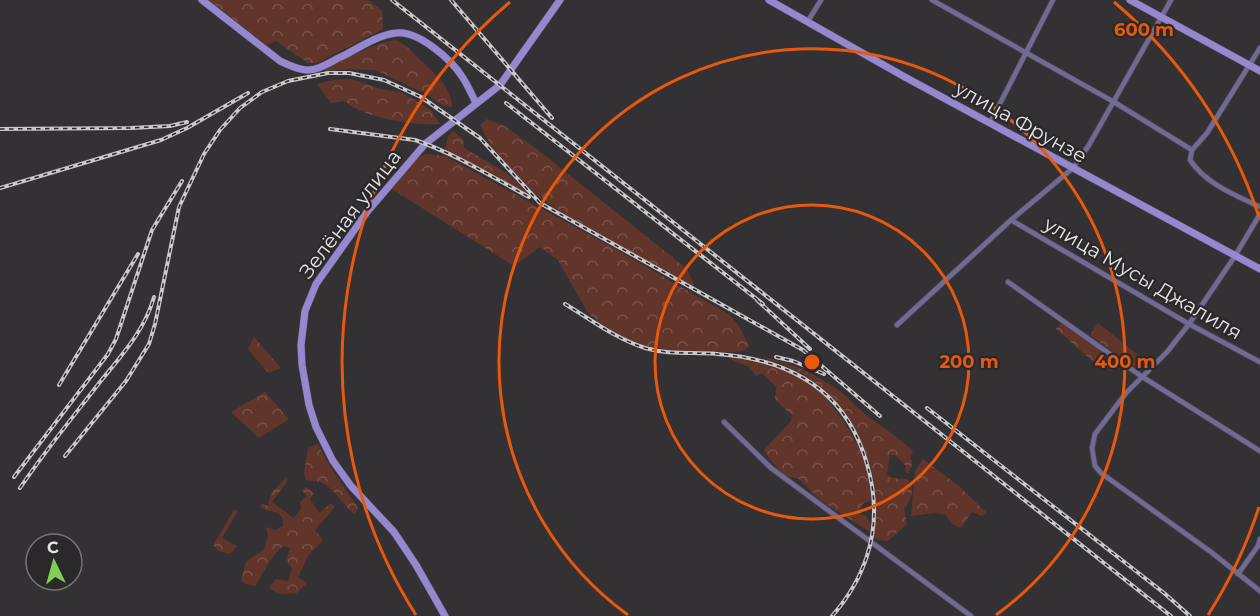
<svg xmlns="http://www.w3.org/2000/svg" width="1260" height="616" viewBox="0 0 1260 616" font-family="Montserrat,sans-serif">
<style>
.forest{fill:url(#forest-crowns)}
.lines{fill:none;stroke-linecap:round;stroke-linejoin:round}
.street-casing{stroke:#504e50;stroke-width:6}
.secondary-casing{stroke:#504e50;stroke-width:8}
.street{stroke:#716a97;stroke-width:4.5}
.secondary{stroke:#9588d0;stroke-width:7}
.rail-casing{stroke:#cac8ca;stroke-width:4}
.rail{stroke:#2a282a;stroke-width:1.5;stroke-dasharray:4.5;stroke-linecap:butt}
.ring{fill:none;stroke:#e8590c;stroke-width:3}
.labels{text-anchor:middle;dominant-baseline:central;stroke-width:4.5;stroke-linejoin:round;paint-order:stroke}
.street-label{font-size:20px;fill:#e6e4e6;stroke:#2a282a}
.centre{fill:#e8590c;stroke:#2a282a;stroke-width:3}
.ring-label{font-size:18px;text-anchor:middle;font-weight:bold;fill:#e8590c;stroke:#2a282a;stroke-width:4.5;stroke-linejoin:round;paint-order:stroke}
</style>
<defs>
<pattern id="forest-crowns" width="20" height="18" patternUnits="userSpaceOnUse" patternTransform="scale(1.5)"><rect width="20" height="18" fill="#62352b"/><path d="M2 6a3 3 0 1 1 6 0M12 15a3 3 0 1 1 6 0" fill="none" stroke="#78524a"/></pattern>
</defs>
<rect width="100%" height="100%" fill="#343134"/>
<!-- forest -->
<path class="forest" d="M208,0H368L382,10L383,29L317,63H308L276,41L267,45Z
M395,40C406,44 409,49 417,57C431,71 452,85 452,107L444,106L426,94L375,70L350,69L325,71L324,68C348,60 370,44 395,40Z
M351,79L380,89L401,92L431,110L440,124C416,126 362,118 345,101L331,103L317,84L333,80Z
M487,119L505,126L538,150L686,268L694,284L692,287L573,220L533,193L503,160L489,142L480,125Z
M453,131L464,140V148L507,173L531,197L445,151L448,136Z
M425,154L445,156L612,247L730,315L739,326L749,346L743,351L734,352L671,351L647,346L625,338L600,323L588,313L558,260L540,247L514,266L392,189L416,159Z
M1061,323L1115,359L1119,366L1113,371C1095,368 1071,341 1056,329Z
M1098,323L1142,358L1143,366L1136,368L1090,335Z
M254,337L281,368L268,373L248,349Z
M764,357C792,363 817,375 840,391C849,398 856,407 865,414C881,426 898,437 913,451L910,458C914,463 911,468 908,474L905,471L906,466L895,455H890L887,474L891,478L907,479C916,488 911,500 904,509L907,524L888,541L880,540L873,537C886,482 859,413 813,381C803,374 791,368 780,363C774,361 767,360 764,357Z
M732,358L768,363L798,376L821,391L845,423L863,455L872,500L862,504L861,514L866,516L871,524L870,532L820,500L798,478C782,479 772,462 764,450L791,421L792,414L788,412L775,399L776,387L762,373L756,376L749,367L732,360Z
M265,392L289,419L259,438L231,412Z
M318,444L328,463L358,508L355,514C342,506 336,489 321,482C317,481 310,481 306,480L304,473L308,447Z
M923,459L959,486L986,512L982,516L972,512L961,528L952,524L946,515L934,513L911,516L915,471Z
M286,478L287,482L272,502L294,518L301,509L300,502L307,496L302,491L306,487L314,493L310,499L319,513L331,503L335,507L315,530L323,540L308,556L298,577L307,583L297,593L278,594L269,588L276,579L288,581L292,568C285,561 287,556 290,548L284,546C273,552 263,574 255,586L246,584L241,581L246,562L264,549L268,535L266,527L276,530L283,526C285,509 269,513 260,507L262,504L268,506L271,493Z
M234,510L238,511L222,538L237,546L230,554L218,551L213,545Z"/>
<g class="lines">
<defs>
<path id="street" d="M932,0L1114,102L1192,150L1190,160C1206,184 1235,195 1260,207
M808,21L821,0
M990,123L1053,0
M1192,150L1207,133L1260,48
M1260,214L1235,256L1189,324L1167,352L1126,393L1095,434L1092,448L1095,466L1101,473L1211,552L1260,591
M1011,220L1189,324L1260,362
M1008,282L1141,376L1260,451
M897,325L1011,220L1073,168L1089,145L1171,0
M724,422L771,468L971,616
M1238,574L1258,546L1260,539"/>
<path id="secondary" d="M202,0L280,61C288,65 297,69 306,70C319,71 333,60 345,55C360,47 378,35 396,33C418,30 452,60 463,78C468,86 472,95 476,103
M769,0L903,76L1260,269
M1130,0L1260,71
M445,616L416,565L394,532L351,486L333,461L316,427L309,405L302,365L301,345L305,311L316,284L367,212L425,144L500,85L560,0"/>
</defs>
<!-- street casing -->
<use href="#street" class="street-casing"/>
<!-- secondary casing -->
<use href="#secondary" class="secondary-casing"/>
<!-- street -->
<use href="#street" class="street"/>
<!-- secondary -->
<use href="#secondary" class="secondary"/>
<defs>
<path id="rail" d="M392,0L1171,616
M451,0L552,118
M506,103L763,304
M0,129L131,128L170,126L187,122
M330,129L415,140C456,154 492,177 529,197
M0,188L161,140L187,128L248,93
M757,300L810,349
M565,304C590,319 616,339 645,348C669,355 693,352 717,354C802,360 857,400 872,486C880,535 864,580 832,616
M776,357L793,361L824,374
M59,385L138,254
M927,408L1164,593L1190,616
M65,456L126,381L149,344L155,324L179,207L204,154L220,130L240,108L262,92L288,81L328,73H349L384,80L421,97L480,138L540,203L803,350L880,416
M14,477L108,354L116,339L152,230L182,181
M20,488C45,451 73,417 100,382C121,356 145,330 154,297"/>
</defs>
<!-- rail casing -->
<use href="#rail" class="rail-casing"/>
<!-- rail -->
<use href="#rail" class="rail"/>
</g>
<!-- distance rings -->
<g class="ring">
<circle cx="812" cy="362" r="157"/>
<path d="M628 615A313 313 0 1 1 996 615"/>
<path d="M1259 507A470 470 0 0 1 1208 615M416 615A470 470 0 0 1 510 2M1114 2A470 470 0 0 1 1259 217"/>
</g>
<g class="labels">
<!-- street labels -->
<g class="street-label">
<text transform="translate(1021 122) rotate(29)">улица Фрунзе</text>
<text transform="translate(350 214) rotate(-53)">Зелёная улица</text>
<text transform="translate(1143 278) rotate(30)">улица Мусы Джалиля</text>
</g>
</g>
<circle cx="812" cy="362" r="9" class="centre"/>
<g class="ring-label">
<text x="1144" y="36">600 m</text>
<text x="969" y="368">200 m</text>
<text x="1125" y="368">400 m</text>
</g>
<!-- north arrow -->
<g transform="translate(54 562) rotate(355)"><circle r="28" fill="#2a282a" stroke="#757375" stroke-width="1.5"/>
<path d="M0-4.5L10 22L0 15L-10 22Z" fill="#7fd052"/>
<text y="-9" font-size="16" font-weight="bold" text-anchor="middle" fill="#e6e4e6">С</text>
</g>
</svg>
